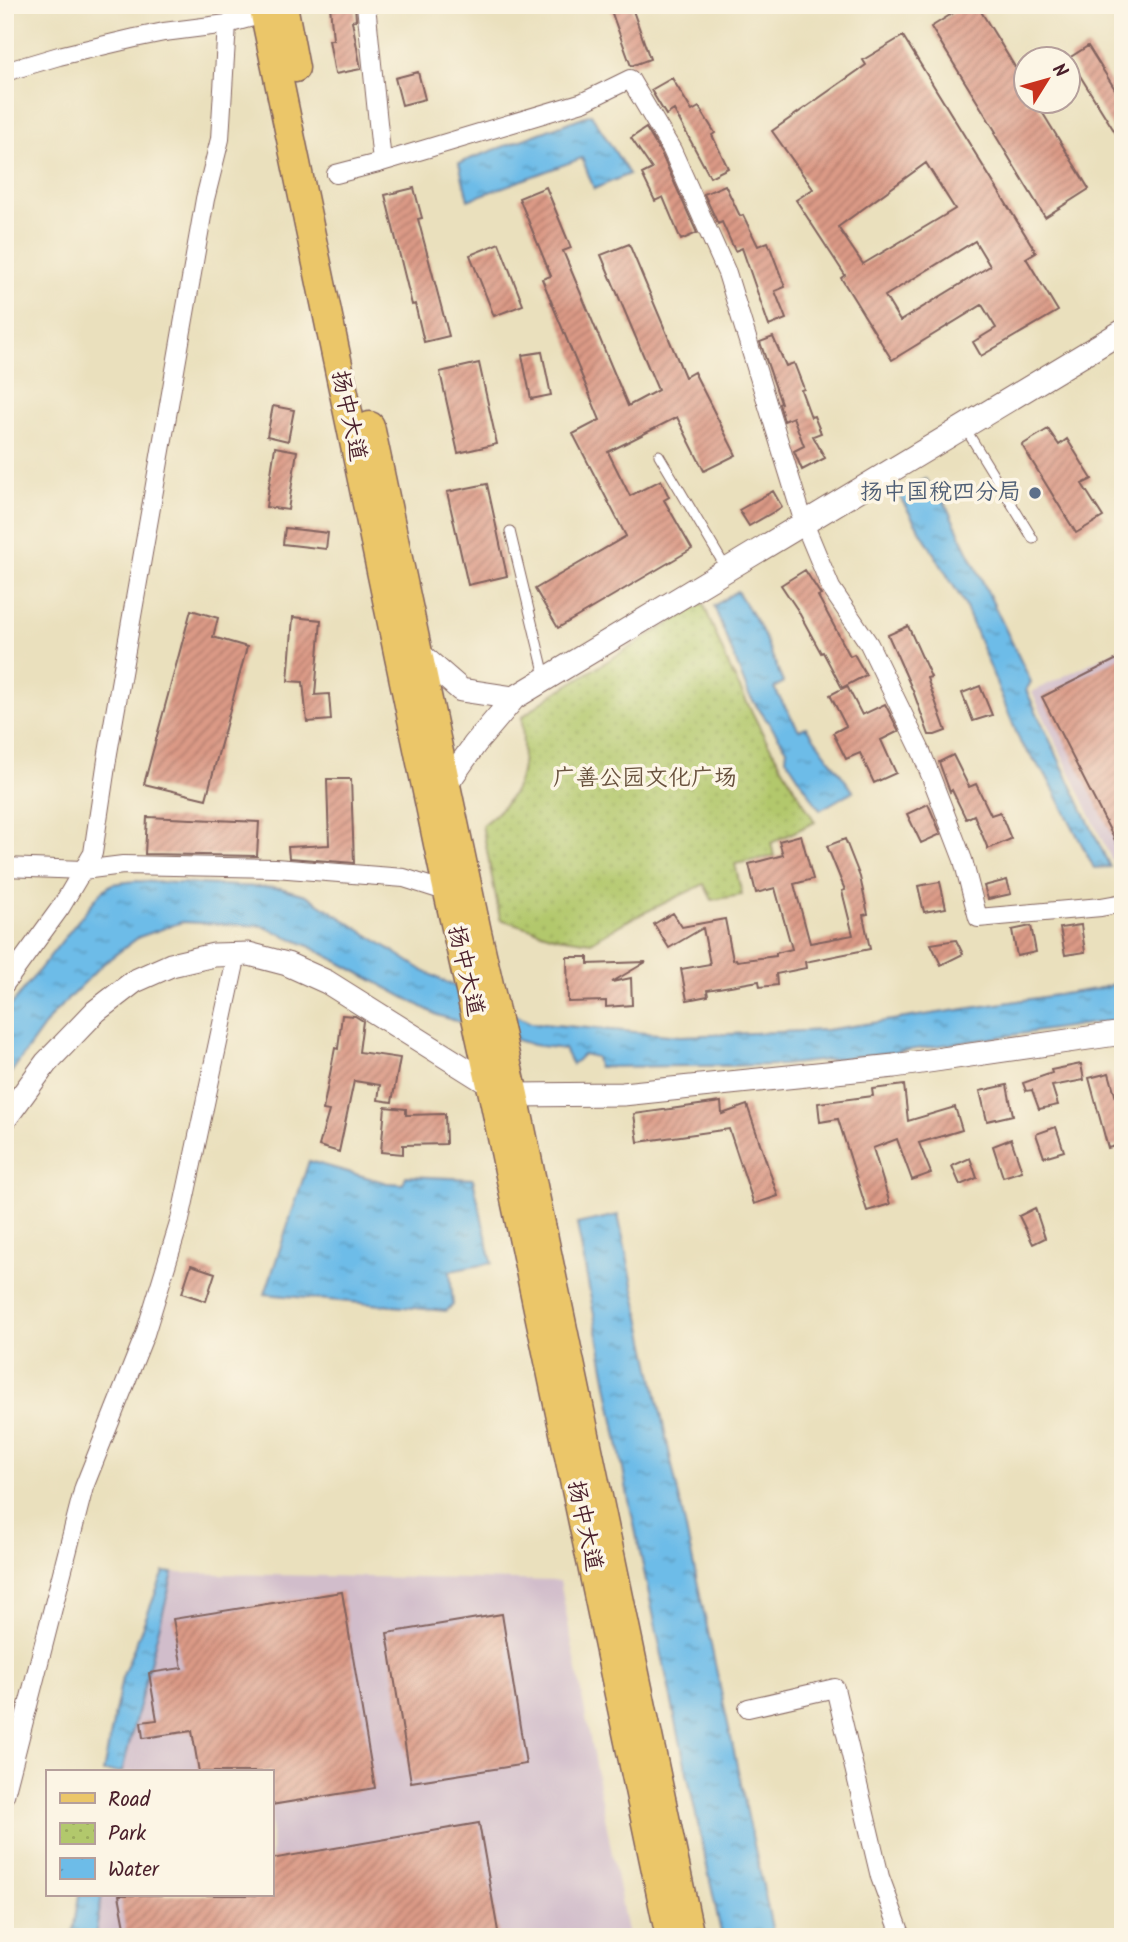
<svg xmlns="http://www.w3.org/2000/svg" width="1128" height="1942" viewBox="0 0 1128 1942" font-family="Kalam,'LXGW WenKai TC',sans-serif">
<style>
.industrial{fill:#d1bdcb}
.park{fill:url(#park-dots);stroke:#7e744c;stroke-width:2}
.water{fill:url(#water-ripples);stroke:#5c6e8a;stroke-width:2}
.building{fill:url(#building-hatch);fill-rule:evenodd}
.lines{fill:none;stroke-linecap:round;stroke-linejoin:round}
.service-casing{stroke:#82635e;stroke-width:11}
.minor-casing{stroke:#82635e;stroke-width:20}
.tertiary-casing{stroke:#82635e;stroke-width:25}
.primary-casing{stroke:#82635e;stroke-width:31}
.service{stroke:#fff;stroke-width:9}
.minor{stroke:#fff;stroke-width:18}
.tertiary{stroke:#fff;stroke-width:23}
.primary{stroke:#ebc669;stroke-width:28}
.service-dot{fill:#5c6f8a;stroke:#fcf5e5;stroke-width:2.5}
.labels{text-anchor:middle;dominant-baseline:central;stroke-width:7;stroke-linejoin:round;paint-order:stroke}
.street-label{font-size:23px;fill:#4a1f2b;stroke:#fcf5e5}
.service-label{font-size:23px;fill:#4e5e75;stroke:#fcf5e5;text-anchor:end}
.park-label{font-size:23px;fill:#69523e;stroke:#fcf5e5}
</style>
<defs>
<pattern id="park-dots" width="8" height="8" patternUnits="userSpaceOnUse" patternTransform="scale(1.75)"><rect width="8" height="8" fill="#b2c86c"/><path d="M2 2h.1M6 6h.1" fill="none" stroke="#9bab5e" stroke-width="1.8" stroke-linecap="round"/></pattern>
<pattern id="water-ripples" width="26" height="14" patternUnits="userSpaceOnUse" patternTransform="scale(1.75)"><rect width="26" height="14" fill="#6dbce8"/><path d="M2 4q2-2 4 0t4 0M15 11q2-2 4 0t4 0" fill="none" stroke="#5c98bc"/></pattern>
<pattern id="building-hatch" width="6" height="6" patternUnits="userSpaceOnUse" patternTransform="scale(1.75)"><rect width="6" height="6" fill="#db9a86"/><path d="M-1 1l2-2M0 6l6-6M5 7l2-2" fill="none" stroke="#b47d6e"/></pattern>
</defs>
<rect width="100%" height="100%" fill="#fcf5e5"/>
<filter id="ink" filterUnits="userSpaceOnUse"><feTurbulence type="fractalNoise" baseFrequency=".0143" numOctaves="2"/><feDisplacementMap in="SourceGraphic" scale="14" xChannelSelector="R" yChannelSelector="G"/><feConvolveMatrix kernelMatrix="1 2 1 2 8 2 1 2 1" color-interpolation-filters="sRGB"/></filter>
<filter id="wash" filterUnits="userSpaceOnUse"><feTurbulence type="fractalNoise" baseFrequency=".00686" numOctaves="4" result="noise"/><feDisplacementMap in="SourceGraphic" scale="28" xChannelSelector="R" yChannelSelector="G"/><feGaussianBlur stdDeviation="1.57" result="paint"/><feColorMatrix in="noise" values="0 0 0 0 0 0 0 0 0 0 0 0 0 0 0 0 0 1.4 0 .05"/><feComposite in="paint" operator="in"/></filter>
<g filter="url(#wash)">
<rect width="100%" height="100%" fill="#eae0bd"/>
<!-- industrial -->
<path class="industrial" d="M1123,647V876L1111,859L1032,692Z
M173,1573L560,1581L628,1937H95L102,1895H271V1772H122Z"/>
<!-- park -->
<path class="park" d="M703,603L730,669L764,736L815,822L771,843L774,856L735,864L742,895L712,900L704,884L625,922L591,942L557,937L500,919L482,825C527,791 524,769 522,717L550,696Z"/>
<!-- water -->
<path class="water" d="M591,114L629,174L594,189L582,158L468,200L459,163Z
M925,479L942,497L1031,682L1026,690L1110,867L1094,868L1046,775L1021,744L964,603L898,494Z
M737,591L761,629L783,682L774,688L799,730L806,727L853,791L820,810L786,758L787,749L749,695L714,606Z
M135,881L280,888L306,895L425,972L531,1023L681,1036L826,1030L1096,989L1123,982V1019L895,1052L783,1065L598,1067L596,1057L583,1054L572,1065L564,1049L533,1045L437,1015L309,946L262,926L182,922L139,937L103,964L53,1014L5,1081V1013L100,893L112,884Z
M309,1161L387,1183L403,1184L406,1176L473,1179L492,1263L450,1271L453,1305L446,1311L265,1294Z
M618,1215L774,1937H722L628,1496L577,1224Z
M164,1572L173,1573L122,1772H103L122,1678Z
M79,1895H102L95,1937H72Z"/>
<g id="blocks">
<!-- building -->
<path class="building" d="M330,5H355L356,20L352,21L361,69L335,74L329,40H333Z
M609,5H631L650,59L631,66Z
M966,5H977L1026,85V102H1036L1089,189L1045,217L994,133L996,132L931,27Z
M903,36L1036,252L1026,258L1058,311L981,356L973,342L996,328L982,305L892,360L841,278L845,275L796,200L813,189L772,131L866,65L863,60ZM926,163L955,209L863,264L838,227ZM975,241L990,266L900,321L885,296Z
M1088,46L1123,102V145L1069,58Z
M418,72L425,99L402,105L395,78Z
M672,78L692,111L699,107L715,133L712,135L728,168L710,177L674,110L666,115L651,90Z
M646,128L662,155L697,233L681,240L663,197L655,201L642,174L652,169L631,138Z
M725,185L740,216L743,215L758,246L768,242L785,287L775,291L786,319L769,326L742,248L735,251L722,222L718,224L704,194Z
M546,187L571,248L563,251L628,406L658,390L601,255L629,244L685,377L694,372L736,455L704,471L677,417L608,452L630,496L661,480L669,497L664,500L692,549L558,628L535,589L626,536L573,434L600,420L542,279L551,276L519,198Z
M414,188L422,218L418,219L449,336L424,342L415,304L412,305L385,195Z
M499,243L523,305L494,316L470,255Z
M773,337L786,366L794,363L804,389L801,390L811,417L814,416L821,433L813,436L825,458L802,470L794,451L804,446L793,417L784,421L779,404L781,403L760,342Z
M542,352L551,395L531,399L522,355Z
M479,363L497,444L458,453L440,372Z
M273,406L294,410L288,441L267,436Z
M1048,429L1059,445L1067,439L1092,479L1082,484L1103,517L1076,533L1022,445Z
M275,447L297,451L288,510L266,507Z
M487,484L507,576L468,585L447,492Z
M773,491L782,507L749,526L739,510Z
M285,528L328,533L326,549L283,544Z
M805,570L821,595L818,596L850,656L854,654L866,675L842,688L823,652L821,653L797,609L781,585Z
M191,610L218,618L213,637L247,647L206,799L144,784Z
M293,617L321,620L315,695L329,694L331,720L307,722L303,682L288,681Z
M908,626L931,677L927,678L946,731L935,735H929L913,691L888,635Z
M1123,656V856L1042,697Z
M847,686L862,715L885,704L899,731L881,740L896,773L874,783L860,753L846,759L833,733L846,726L830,695Z
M980,686L992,715L973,721L962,693Z
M953,755L969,787L976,784L991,815L1000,812L1011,839L988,849L974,815L966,819L952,790L950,792L939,762Z
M327,779H351L354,863L289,858L288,847L329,845Z
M928,804L941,834L921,843L907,814Z
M147,817L259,822L257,856L145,854Z
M801,835L813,879L794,884L810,943L853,935L842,891L845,890L827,846L845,839L860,877L868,914L863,915L870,949L805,962L806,968L776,974L777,985L760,987L759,981L707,990L708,996L687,1000L681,969L710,964L703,928L669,948L654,924L673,913L682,927L725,919L733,960L736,959L737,961L776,956V953L792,949L775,888L756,893L749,864L783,855L779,841Z
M1007,880L1011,894L988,899L984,886Z
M940,882L946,908L924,912L918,886Z
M1081,925L1085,952L1065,955L1060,928Z
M1031,926L1036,952L1017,956L1012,930Z
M956,940L963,954L941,965L931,944Z
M567,957H588V964L646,962L612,982L631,978L632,1005L606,1007V1001L568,1002Z
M342,1015L355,1016L363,1021L359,1052L400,1058L392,1102L378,1100L380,1085L354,1081L339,1152L319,1146L329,1111L323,1110L335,1048L338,1049Z
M1081,1064L1084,1080L1052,1086L1058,1105L1039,1109L1032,1090L1026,1091L1023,1083L1052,1073L1051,1070Z
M1109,1073L1123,1123V1144L1108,1148L1089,1078Z
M904,1085L908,1121L955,1107L962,1130L919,1143L931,1173L912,1180L897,1139L873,1148L890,1204L867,1211L838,1119L820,1122L818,1103L873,1096L872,1089Z
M1007,1085L1013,1115L987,1121L980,1091Z
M721,1102L722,1114L747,1105L778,1196L754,1204L729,1129L638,1142L634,1114Z
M385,1107L406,1109V1115L445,1114L446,1144L403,1145V1154L381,1152Z
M1056,1127L1064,1151L1044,1157L1036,1134Z
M1011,1139L1022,1171L1003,1177L993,1146Z
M970,1158L977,1178L960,1185L952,1166Z
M1035,1208L1045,1238L1033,1244L1019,1216Z
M191,1265L215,1273L206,1301L182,1293Z
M342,1592L375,1788L271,1805V1772H199L192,1731L143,1738L141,1722L157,1720L149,1673L182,1668L173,1619Z
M502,1614L526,1764L411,1782L387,1633Z
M479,1823L499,1937H127L119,1895H271V1859Z"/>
</g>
</g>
<g filter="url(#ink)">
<use href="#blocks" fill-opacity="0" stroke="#82635e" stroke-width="2"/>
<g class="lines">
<defs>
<path id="service" d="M965,428L1033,539
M659,455L726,568
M510,531L545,676"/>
<path id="minor" d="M366,5L382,162
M5,72L59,56L135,38L164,32L227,24L264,14
M336,174L382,162L583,102L630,79L672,150L727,273L804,523L831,588L869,644L921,751L963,860L978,918L1101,907L1123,903
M5,867L83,870L123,865L275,868L404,878L448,892
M5,984L61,907L93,853L108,753L205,199L220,139L227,24
M748,1708L835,1688L880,1877L902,1937
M5,1795L84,1487L145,1334L180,1220L237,954"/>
<path id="tertiary" d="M414,649L461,690L514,698
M446,785L475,744L514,698L1123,331
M5,1119L46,1063L96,1011L135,981L171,965L214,955L249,954L287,964L327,982L491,1085L514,1095L623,1094L894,1066L1123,1033"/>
<path id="primary" d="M263,5L448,892L491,1085L670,1937
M283,5L295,68
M370,426L477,932L514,1095L690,1937"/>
</defs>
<!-- service casing -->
<use href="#service" class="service-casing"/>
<!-- minor casing -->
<use href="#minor" class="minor-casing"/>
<!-- tertiary casing -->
<use href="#tertiary" class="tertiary-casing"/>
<!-- primary casing -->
<use href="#primary" class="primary-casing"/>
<!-- service -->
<use href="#service" class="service"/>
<!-- minor -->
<use href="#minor" class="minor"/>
<!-- tertiary -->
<use href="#tertiary" class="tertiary"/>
<!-- primary -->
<use href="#primary" class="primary"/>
</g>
</g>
<!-- markers -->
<circle class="service-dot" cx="1035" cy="493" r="7"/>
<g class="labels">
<!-- street labels -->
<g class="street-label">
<text transform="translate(348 416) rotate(78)">扬中大道</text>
<text transform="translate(465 971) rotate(77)">扬中大道</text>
<text transform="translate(584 1526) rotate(78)">扬中大道</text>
</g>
<!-- service labels -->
<g class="service-label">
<text x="1021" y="493">扬中国税四分局</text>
</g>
<!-- park labels -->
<g class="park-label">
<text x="645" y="779">广善公园文化广场</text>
</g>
</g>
<!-- margin -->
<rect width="1128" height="1942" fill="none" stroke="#fcf5e5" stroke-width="28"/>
<!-- legend -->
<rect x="46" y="1770" width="228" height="126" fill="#fcf5e5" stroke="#b59f9b" stroke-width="2"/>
<rect x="60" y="1793" width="35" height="10" fill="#ebc669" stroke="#b59f9b" stroke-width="2"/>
<text x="108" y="1806" font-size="21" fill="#4a1f2b">Road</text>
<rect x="60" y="1823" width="35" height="21" fill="url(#park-dots)" stroke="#b59f9b" stroke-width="2"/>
<text x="108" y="1840" font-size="21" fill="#4a1f2b">Park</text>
<rect x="60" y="1858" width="35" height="21" fill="url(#water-ripples)" stroke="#b59f9b" stroke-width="2"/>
<text x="108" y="1876" font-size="21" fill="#4a1f2b">Water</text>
<!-- north arrow -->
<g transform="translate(1047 80) rotate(53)"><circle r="33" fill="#fcf5e5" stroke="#b59f9b" stroke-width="2"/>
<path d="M0-5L12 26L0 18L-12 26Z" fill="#c8321e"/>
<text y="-10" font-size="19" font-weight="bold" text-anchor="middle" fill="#4a1f2b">N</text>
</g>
</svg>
